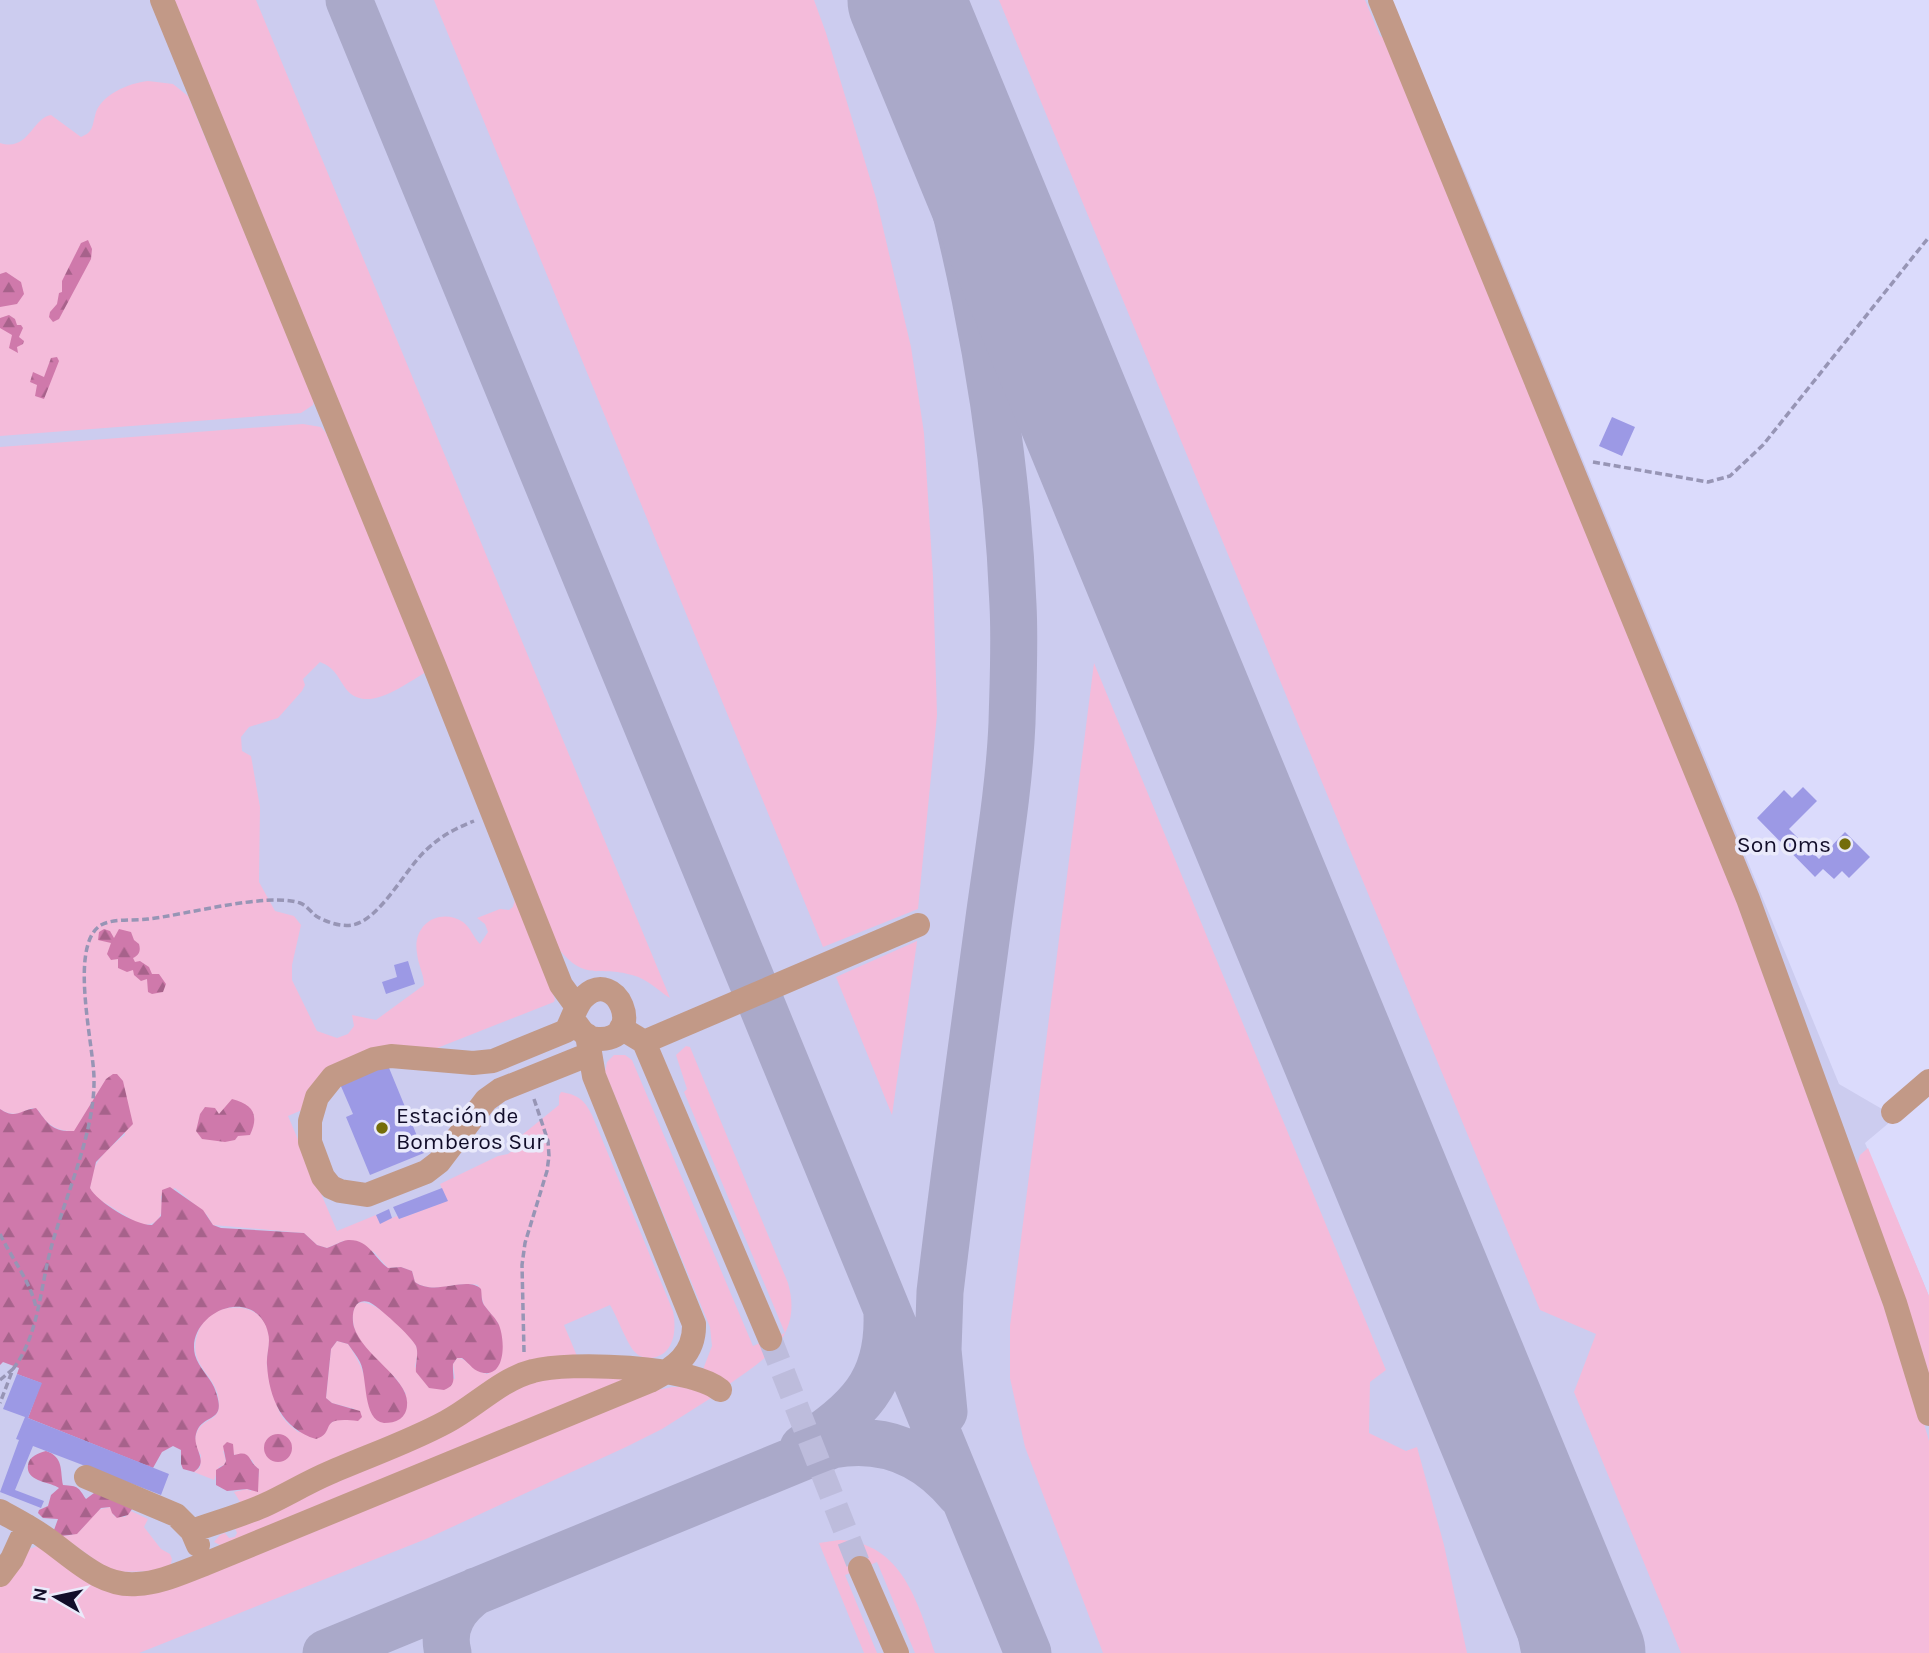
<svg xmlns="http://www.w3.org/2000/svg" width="1929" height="1653" viewBox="0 0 1929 1653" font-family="Karla,sans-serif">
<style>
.built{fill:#ccccef}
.green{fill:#f4bbda}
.forest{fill:url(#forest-firs)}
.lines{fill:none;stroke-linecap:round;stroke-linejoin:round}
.taxiway{stroke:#aaa9c9;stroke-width:47}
.runway{stroke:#aaa9c9;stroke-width:117}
.building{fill:#9c99e5}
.minor-tunnel{stroke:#bdbcdc;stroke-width:24;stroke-dasharray:24 12;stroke-linecap:butt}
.path{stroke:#9795b5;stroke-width:3.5;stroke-dasharray:7 3.5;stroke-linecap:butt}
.minor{stroke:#c29987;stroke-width:24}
.poi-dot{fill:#746d0a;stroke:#eaeafb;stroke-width:2.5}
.labels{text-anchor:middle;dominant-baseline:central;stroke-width:7;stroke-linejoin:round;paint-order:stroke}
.poi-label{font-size:23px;fill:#110d29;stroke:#eaeafb;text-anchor:end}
</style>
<defs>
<pattern id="forest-firs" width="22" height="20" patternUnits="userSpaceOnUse" patternTransform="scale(1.75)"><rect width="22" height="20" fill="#cf79ab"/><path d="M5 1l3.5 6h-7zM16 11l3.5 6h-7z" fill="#a7628b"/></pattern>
</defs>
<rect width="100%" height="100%" fill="#dbdbfc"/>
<!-- built -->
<path class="built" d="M0,0H1389L1466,175L1839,1084L1882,1109L1890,1122L1865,1143L1929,1296V1653H0Z"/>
<!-- green -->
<path class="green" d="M174,0H256L670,998C657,990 648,979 632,975C598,965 586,983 558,948Z
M434,0H814L826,33L876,198L911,347L924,433L933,577L937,715L918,909L823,947Z
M999,0H1365L1380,36L1387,39L1695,787L1916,1395L1929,1441V1653H1681L1574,1392L1596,1334L1540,1310Z
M148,81L173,84L188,96L314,400L313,405L301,413L0,436V143C29,152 32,118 51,115L81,137C93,132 92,127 95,116C99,95 129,83 148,81Z
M303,424L321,427L326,433L426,672C405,684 367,715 346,689C337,676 335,668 320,662L303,679L305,685L302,691L278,718L249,727L241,737L242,751L251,756L260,807L259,882L275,911L294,916L301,925L292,965V980L317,1031L337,1038L348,1034L354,1026L352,1015L376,1020L424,985C424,974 418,965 417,953C412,925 439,907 463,922C471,928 473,937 480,944L488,932L485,924L477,918L500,909L509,910L513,907L516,896L555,999L554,1002L427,1052L392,1046L302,1110L288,1116L337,1231L376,1215L380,1223L397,1216L399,1219L447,1201L440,1184L498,1156L508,1154L519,1146L518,1142L522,1135L559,1105V1096L561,1092C578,1095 584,1099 592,1115L673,1311C677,1331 674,1355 651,1358C646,1358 639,1357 636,1353C628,1347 617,1316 610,1305L564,1325L577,1356L242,1505L234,1492L247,1489L251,1491L259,1476V1469L255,1466L252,1460L223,1451L226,1461L224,1465L219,1467L214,1480L194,1472L200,1468L201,1455L195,1447C193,1415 220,1426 219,1404C219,1373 184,1367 199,1330C204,1318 215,1310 228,1308C247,1305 265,1313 269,1334C271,1344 266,1355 267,1366C270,1380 274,1400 280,1413C284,1421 292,1427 298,1432L324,1434L329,1424L355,1409L332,1403L326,1398L331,1349L337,1341L348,1344C359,1361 368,1378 367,1399L406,1394C403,1389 400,1384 397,1380C394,1375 389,1373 385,1369C371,1358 353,1338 353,1319C350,1275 411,1332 416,1346C419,1352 416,1360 415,1367L455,1379L453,1364L457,1358C468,1358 473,1372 488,1374L500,1360L502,1343L498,1323L484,1305L478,1285C458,1280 434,1295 415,1282L412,1271L401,1267L388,1268L374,1252L343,1241L327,1248L317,1245L304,1233L213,1225L207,1215L175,1188L161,1196C164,1213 160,1228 139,1224L97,1198L90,1189C91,1162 106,1150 125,1135L123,1081L75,1131C59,1132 46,1125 39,1111L32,1108C19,1114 13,1117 0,1109V447Z
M1094,663L1386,1370L1370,1382L1369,1433L1406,1451L1417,1447L1444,1545L1467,1653H1103L1025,1447L1010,1378V1326Z
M917,941V942L892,1115L836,977Z
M686,1046L690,1047L788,1283C803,1336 767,1358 728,1385L702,1372L712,1346L710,1327L605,1072L607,1062L614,1055H625L632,1060L753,1346L785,1333L684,1092L687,1089L676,1055Z
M1868,1148L1929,1296V1387L1857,1165L1860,1155Z
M541,1375L635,1377L222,1546L214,1542L220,1535L225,1533L229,1538L235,1537L237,1533L233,1523Z
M672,1387C685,1387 701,1387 711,1398L662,1429L626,1447L426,1539L139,1653H0V1584L29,1549L38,1546L114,1593L648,1392Z
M111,1507L114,1516L125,1517L131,1511L148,1519L144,1527L161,1549L170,1554L172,1559L170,1568L165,1571L112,1572L62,1536C87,1536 83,1519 99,1510C103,1508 107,1508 111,1507Z
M839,1540C902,1542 918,1603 935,1653H915L877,1562L845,1575L877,1653H864L819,1543Z"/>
<!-- forest -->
<path class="forest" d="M88,240L92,249L91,259L59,319L53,322L49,317L50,312L57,304L59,293L62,292V281L81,243Z
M6,272L21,282L24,294L17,304L0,307V274Z
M9,315L15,319L17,325H21L23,328L19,337L24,341L23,344L17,347L18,353L9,348L12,335L0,328V318Z
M57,357L59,361L44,399L35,396L37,385L30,382L33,372L44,377L51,358Z
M104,929L110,931L114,938L119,929L131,932L134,940L139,944C141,951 139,955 133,958L135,962L140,961L149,967L152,974H159L166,984L163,992L152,994L148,992L147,979L141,981L134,975L133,970L127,972L118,968V959L111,960L107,954L111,943L98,940L99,932Z
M113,1074H117L123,1081L133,1124L96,1162L90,1188C97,1202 137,1226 152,1225L161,1216L162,1190L170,1187L203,1210L213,1225L221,1228L304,1233L317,1245L327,1248C334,1246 340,1241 348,1240C369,1239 374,1258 388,1268L401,1267L412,1271L415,1282C436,1297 466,1275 481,1289C482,1294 481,1300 484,1305C488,1311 494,1316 498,1323C505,1336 507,1376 484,1373C474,1372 470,1364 462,1358H457L453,1364C452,1376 458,1385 444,1390L429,1388L416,1372C415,1364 419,1354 416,1346C413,1338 377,1305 369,1302C353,1297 351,1316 354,1327C363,1356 410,1379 407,1405C407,1411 404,1416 400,1419C395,1422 390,1423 384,1423C362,1420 368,1378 360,1362C357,1356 352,1350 348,1344L337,1341L331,1349L326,1398L332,1403L360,1411L362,1417L358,1421C315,1416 338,1432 316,1439C282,1429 269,1398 267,1365C266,1354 271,1343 268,1333C265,1316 250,1305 233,1307C211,1309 189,1331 195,1355C199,1368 209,1376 214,1387C230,1426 202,1411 196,1434C192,1449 210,1461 194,1472L183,1469L181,1464V1450L173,1446L162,1452L153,1468L28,1418L41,1383L17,1374L19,1368L3,1362L0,1365V1109C17,1120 19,1110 36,1108C48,1123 51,1132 74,1131L106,1079Z
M232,1099C252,1104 260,1114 250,1135L238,1136L235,1140L225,1142L202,1139L196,1131L200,1114L205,1107L215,1108L219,1114Z
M264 1448a14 14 0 1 1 28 0a14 14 0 1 1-28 0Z
M227,1442L233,1444L234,1455C252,1449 247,1461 259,1469L258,1492L247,1489L227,1491L216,1485V1470L224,1465L226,1461L223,1446Z
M46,1451C64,1457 60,1471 63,1485C79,1486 78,1487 86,1499L98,1490L132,1509L128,1515L117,1518L112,1513L110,1507L101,1508L77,1534L62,1536L54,1530L58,1519L43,1518L38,1513L39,1510L48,1506L51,1495L59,1488C51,1482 25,1482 28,1465C29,1456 39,1453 46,1451Z"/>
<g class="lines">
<!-- taxiway -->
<path class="taxiway" d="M349,0L1028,1653
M892,0C960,190 1005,403 1013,605C1015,644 1013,684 1012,723C1009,793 996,863 987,933C971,1052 954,1172 940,1292L938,1350L944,1412
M1467,1360L1515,1507L1545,1653
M803,1448C857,1411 889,1384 887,1315
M326,1653L832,1445C884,1435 927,1454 960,1494
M448,1653C441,1626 455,1606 476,1591"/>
<!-- runway -->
<path class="runway" d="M906,0L1587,1653"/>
</g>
<!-- building -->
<path class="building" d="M1612,417L1635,427L1622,456L1599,446Z
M1803,787L1817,801L1789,829L1819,859L1845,832L1870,857L1849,878L1842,871L1834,879L1823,869L1815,877L1757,818L1784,790L1792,798Z
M408,961L415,984L386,994L382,982L397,977L394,965Z
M387,1063L424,1153L370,1175L346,1117L353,1114L340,1084Z
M442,1188L448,1201L399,1219L393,1207Z
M389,1209L392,1218L380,1224L376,1215Z
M17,1374L42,1383L28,1418L169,1474L161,1495L33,1446L15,1490L44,1501L41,1508L0,1492L19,1440L16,1439L25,1417L3,1409Z"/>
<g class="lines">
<!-- minor-tunnel -->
<path class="minor-tunnel" d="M770,1339L860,1568"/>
<!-- path -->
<path class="path" d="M1593,462L1708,482L1730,476L1763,445L1929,237
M0,1234C12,1259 30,1281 36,1307
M524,1352L522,1265L525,1243L547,1171L549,1156L548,1141L533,1096
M13,1369C39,1335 40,1288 51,1248C65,1197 95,1132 94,1079C94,1046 68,945 101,925C114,918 133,921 148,919C185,915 267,892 300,903C306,905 311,912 316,916C326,922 341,927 352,925C379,921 405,870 425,851C441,836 454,829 474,821
M0,1380L13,1369L0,1403"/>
<!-- minor -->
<path class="minor" d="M162,0L434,665L561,985L577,1007
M1380,0L1748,899L1895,1303L1929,1414
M578,1026C583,1034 591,1040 601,1039C646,1038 617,966 584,997C576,1004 572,1021 566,1031L493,1061L473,1063L391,1056L374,1059L333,1077L317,1097L310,1121V1142L323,1177L331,1187L340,1191L367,1195L426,1172L439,1162L486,1100L500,1090L590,1054
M621,1028L644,1042L770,1339
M644,1042L918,925
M1893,1112L1929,1081
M86,1477L176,1515L192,1531L198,1545
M0,1511C16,1520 32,1528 47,1539C74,1558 101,1587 137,1584C161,1583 183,1572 205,1564L650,1381C675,1368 695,1354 694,1324L594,1076L587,1035
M192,1531C217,1522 243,1515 267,1504C288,1494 308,1482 329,1473C368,1456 409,1442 446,1422C475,1407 501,1379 533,1371C569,1361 691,1366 720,1390
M860,1568L897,1653
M0,1575L12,1559L27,1526"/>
</g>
<!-- markers -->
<g class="poi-dot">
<circle cx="1845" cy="844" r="7"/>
<circle cx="382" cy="1128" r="7"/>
</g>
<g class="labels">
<!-- poi labels -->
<g class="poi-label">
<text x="1831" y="844">Son Oms</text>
<text x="396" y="1115" text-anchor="start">Estación de<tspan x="396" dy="26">Bomberos Sur</tspan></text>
</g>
</g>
<!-- north arrow -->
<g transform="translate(56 1597) rotate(279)" stroke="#eaeafb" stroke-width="5" paint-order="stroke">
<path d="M0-5L12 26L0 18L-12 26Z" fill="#110d29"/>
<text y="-10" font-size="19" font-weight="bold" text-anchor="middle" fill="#110d29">N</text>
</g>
</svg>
